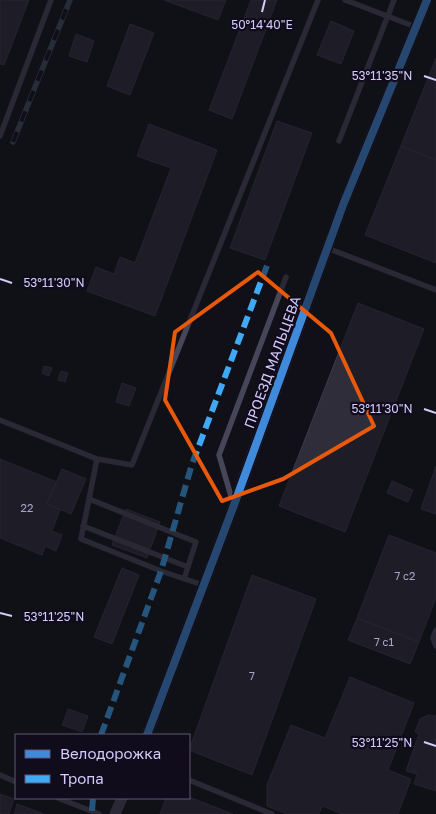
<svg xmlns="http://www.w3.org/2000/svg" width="436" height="814" viewBox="0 0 436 814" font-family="'Golos Text',sans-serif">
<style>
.building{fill:#2f2d3a;stroke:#3e3a4c}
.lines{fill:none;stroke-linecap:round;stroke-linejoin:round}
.lane{stroke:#474558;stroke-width:5.5}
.street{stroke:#474558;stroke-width:11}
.rail-casing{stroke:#415160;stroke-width:5.5}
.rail{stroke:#100c1b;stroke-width:4;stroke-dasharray:11;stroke-linecap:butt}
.quiet{stroke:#3fa9f5;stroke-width:6;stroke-dasharray:12 6;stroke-linecap:butt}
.cycleway-casing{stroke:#100c1b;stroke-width:11}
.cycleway{stroke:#408adc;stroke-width:8}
.marked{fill:none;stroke:#e8590c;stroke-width:4;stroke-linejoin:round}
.ticks{fill:none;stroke:#d3cbfb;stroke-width:2}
.labels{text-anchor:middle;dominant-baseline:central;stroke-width:4.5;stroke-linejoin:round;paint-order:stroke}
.number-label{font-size:11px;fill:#aaa4cb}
.street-label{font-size:14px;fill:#d3cbfb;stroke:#100c1b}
.ticks-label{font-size:12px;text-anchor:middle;fill:#d3cbfb;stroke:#100c1b;stroke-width:4.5;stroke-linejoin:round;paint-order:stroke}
</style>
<rect width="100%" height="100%" fill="#111018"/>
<!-- building -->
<path class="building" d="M0,0H29L4,65L0,64Z
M164,0H226L218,20Z
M251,0H277L232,119L209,110Z
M331,21L354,31L341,64L317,55Z
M130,24L154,33L130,95L107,86Z
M76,34L94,41L87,62L69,56Z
M436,58V160L401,146Z
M277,121L312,133L265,260L230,248Z
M149,124L217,150L155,316L87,291L96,267L114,274L120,257L135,263L171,168L137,156Z
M401,146L436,160V263L365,235Z
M358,303L424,329L345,532L279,506Z
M44,366L52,368L49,376L42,373Z
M61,371L68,373L65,382L58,380Z
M122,383L136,388L129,406L116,402Z
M0,459L57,482L47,504L60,510L52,531L62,535L56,551L45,546L42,555L0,538Z
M436,466V514L421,509Z
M62,469L86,479L71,514L47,504Z
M392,481L413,490L408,502L387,493Z
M126,509L160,522L147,558L112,545Z
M389,535L436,553V598L419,642L357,618Z
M122,568L139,575L112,644L94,637Z
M252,575L316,599L252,775L189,750Z
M357,618L419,642L410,664L348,640Z
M350,677L414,703L388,770L411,779L398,814H342L322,806L319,814H287L267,806V785L291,725L325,738Z
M68,709L88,716L82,732L62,725Z
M428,715L436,716V791L414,784L417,774L406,771L419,734L415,732L420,719Z
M0,794L14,799L9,814H0Z
M189,797L233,814H160L166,798Z
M17,804L44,814H14Z"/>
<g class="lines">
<!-- lane -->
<path class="lane" d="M345,0L416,27
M0,136L51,0
M339,141L394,0
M327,248L436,290
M0,420L97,459L81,539L161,571L203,585
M97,459L132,465L318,0
M89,499L196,542L184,579
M233,503L219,455L286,277
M83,526L188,567
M436,630L433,638L436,646
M0,775L16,782
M189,780L272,814
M58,798L99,814"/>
<!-- street -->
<path class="street" d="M147,735L234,505L343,205L427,0
M115,814L122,798"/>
<defs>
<path id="rail" d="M13,142L70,0"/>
</defs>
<!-- rail casing -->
<use href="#rail" class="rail-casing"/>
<!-- rail -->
<use href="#rail" class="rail"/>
<!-- quiet -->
<path class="quiet" d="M101,735L161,571L192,464L268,263
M92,811L93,798"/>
<defs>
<path id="cycleway" d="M147,735L234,505L343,205L427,0"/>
</defs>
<!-- cycleway casing -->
<use href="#cycleway" class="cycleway-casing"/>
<!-- cycleway -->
<use href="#cycleway" class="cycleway"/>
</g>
<!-- marked area -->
<path d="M0 0H436V814H0ZM258,272L331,333L374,426L283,479L222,501L165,400L175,332Z" fill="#111018" fill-opacity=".55" fill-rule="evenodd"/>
<path class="marked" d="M258,272L331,333L374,426L283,479L222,501L165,400L175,332Z"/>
<!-- ticks -->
<path class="ticks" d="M262,12L265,0M424,76L436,80M0,279L12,283M424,409L436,413M0,613L12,616M424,742L436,746"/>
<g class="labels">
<!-- number labels -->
<g class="number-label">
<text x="27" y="507">22</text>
<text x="405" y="575">7 с2</text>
<text x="384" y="641">7 с1</text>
<text x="252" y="675">7</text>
</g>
<!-- street labels -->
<g class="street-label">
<text transform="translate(272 362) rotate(-70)">ПРОЕЗД МАЛЬЦЕВА</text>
</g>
</g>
<g class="ticks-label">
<text x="262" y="29">50°14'40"E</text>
<text x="382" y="80">53°11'35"N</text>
<text x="54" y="287">53°11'30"N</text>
<text x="382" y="413">53°11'30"N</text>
<text x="54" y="621">53°11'25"N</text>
<text x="382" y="747">53°11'25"N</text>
</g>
<!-- legend -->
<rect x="15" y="734" width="175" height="65" fill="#100c1b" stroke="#5e5875"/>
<rect x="25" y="750" width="25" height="8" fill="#408adc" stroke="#5e5875"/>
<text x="60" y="759" font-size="15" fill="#d3cbfb">Велодорожка</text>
<rect x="25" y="775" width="25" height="8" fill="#3fa9f5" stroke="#5e5875"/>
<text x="60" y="784" font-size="15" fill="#d3cbfb">Тропа</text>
</svg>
